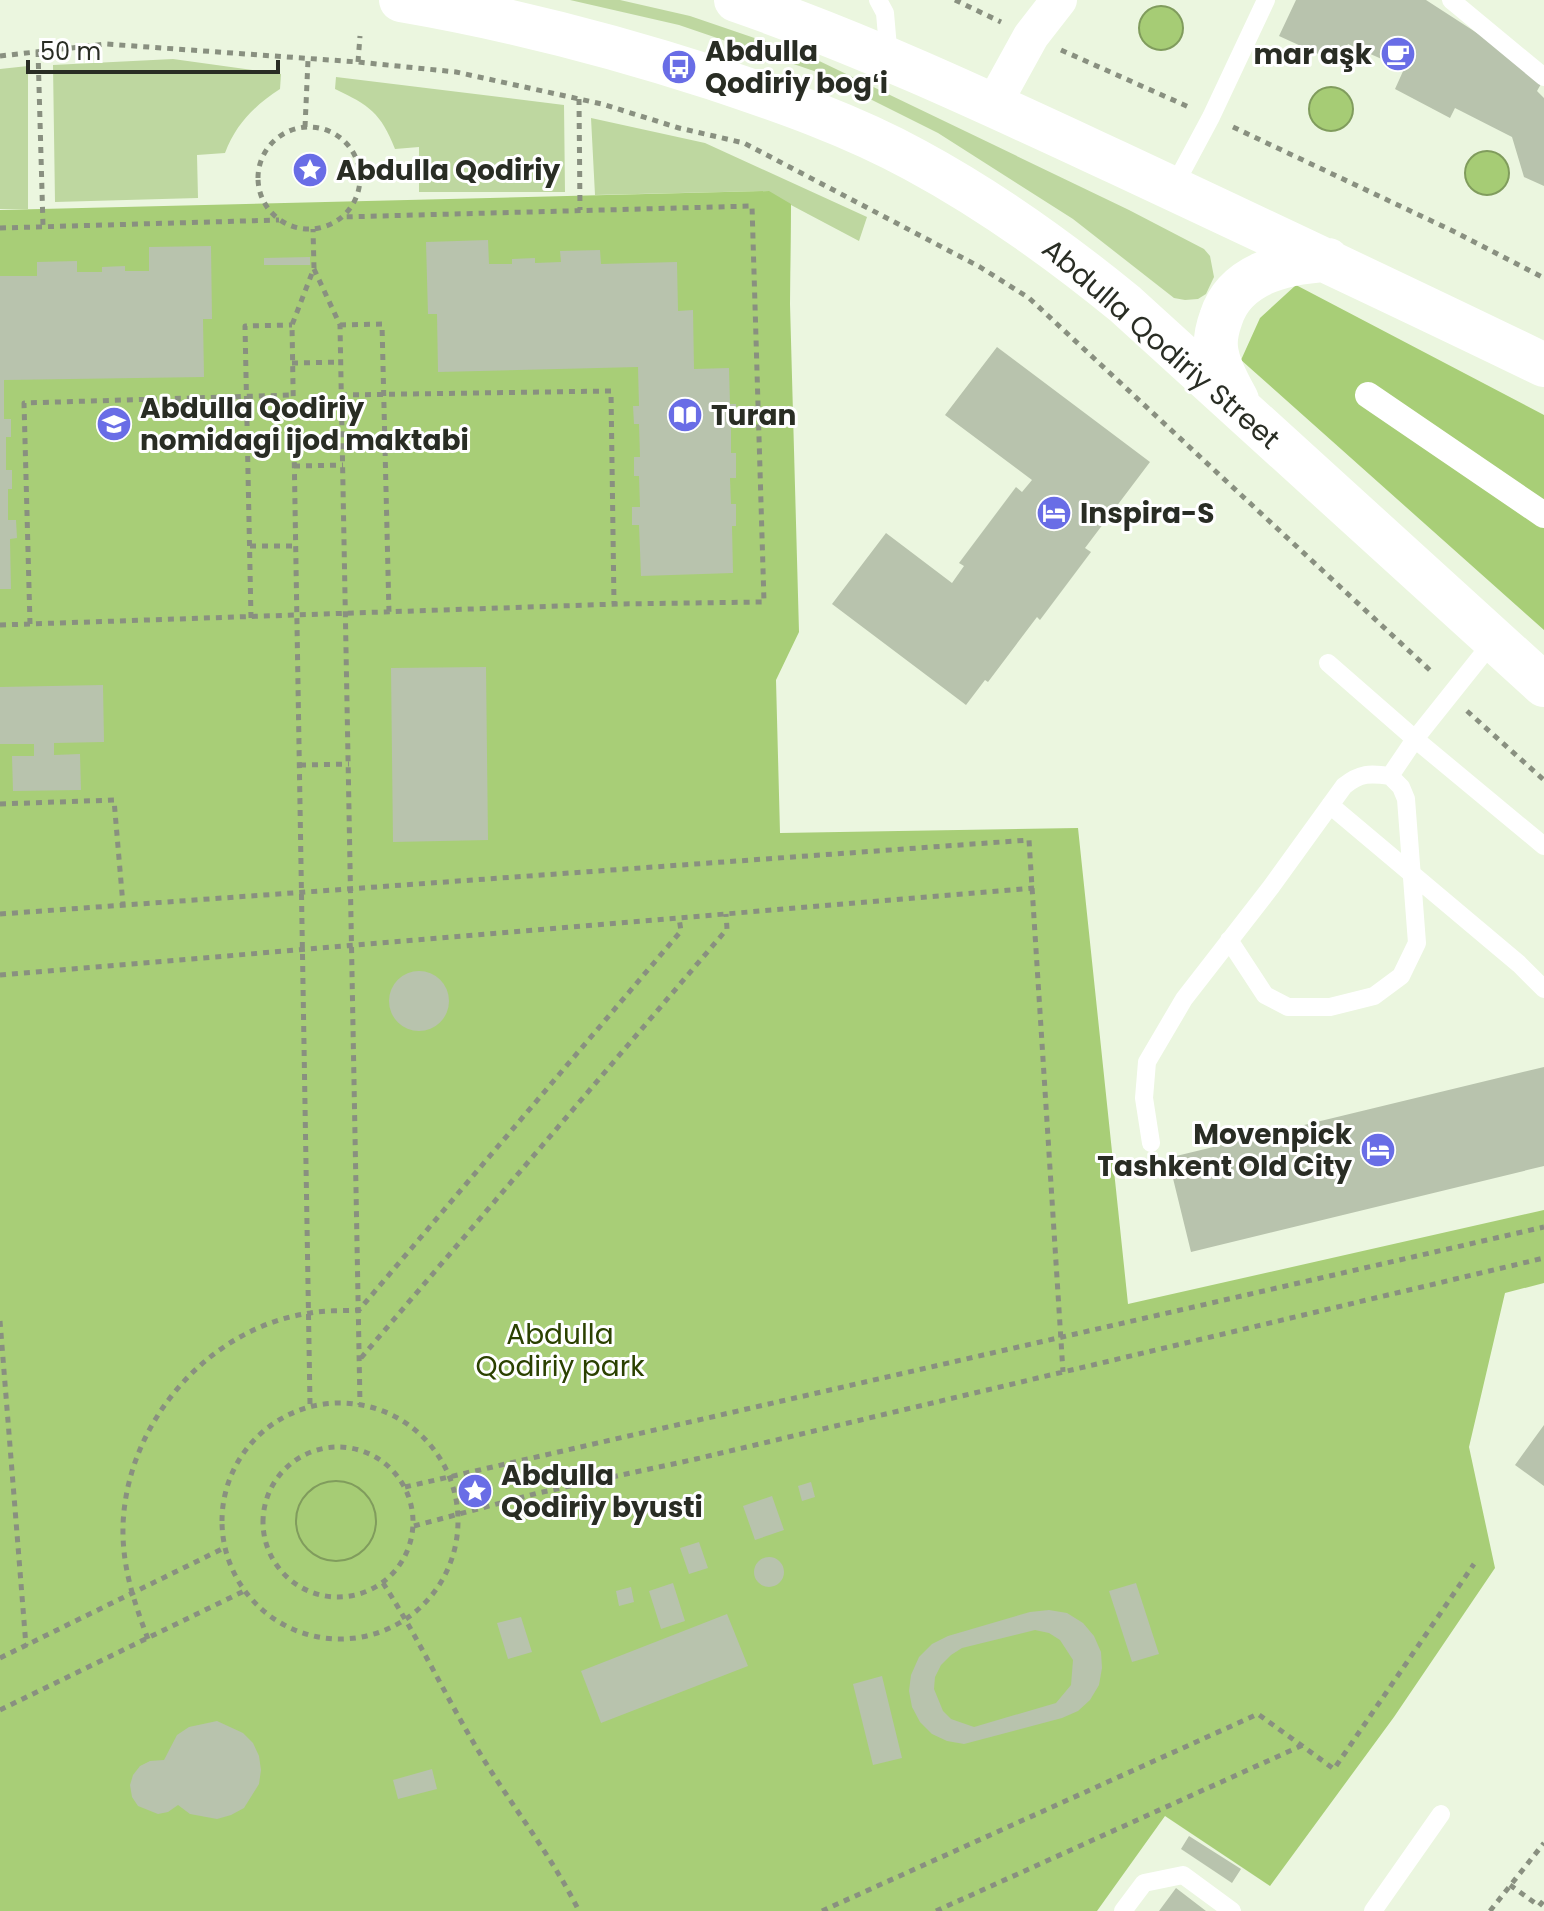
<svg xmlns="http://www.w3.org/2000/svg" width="1544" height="1911" viewBox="0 0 1544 1911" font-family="Poppins,sans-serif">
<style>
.green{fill:#bed7a0}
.forest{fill:#a8ce77}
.water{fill:#a6cc75;stroke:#809c5d;stroke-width:2}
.building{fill:#b8c3ad;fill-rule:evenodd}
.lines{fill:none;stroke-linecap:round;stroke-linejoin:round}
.path{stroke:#899080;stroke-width:5;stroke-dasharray:6 6;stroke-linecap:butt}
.service{stroke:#fff;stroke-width:18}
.pedestrian{stroke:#fff;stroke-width:26}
.minor{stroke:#fff;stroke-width:36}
.primary{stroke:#fff;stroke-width:44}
.labels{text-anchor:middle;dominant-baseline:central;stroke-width:6;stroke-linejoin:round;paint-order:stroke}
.poi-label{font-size:28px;font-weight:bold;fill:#292d24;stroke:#fff;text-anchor:start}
.street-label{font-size:28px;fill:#292d24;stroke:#fff}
.park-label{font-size:28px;fill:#2b4100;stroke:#fff}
</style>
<rect width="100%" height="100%" fill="#ebf6df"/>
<!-- green -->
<path class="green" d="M570,0H620L690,16L813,58L1129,210L1204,249L1210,256L1214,277L1206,294L1198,299L1185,300L1174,298L1073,219L938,133L814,71L679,25Z
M173,59L281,74L280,89C254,106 236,124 225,153L197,155L198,198L55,202L53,65Z
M28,66V209H0V69Z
M336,77L564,105L565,192H419V147L395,149C381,113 369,105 335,89Z
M591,118L705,143L867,217L859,241L791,205L785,613L768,191L595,195Z"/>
<!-- forest -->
<path class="forest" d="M769,191L791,204L790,304L799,632L776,680L780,833L1078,828L1128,1304L1544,1210V1283L1505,1293L1469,1447L1495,1568L1394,1717L1270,1886L1165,1816L1097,1911H0V210Z
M1296,285L1544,415V630L1241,360L1260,318Z"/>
<!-- water -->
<path class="water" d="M1139 28a22 22 0 1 1 44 0a22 22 0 1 1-44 0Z
M1309 109a22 22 0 1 1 44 0a22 22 0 1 1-44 0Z
M1465 173a22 22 0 1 1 44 0a22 22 0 1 1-44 0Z
M296 1521a40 40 0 1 1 80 0a40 40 0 1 1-80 0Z"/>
<!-- building -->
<path class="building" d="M1296,0H1426L1494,44L1541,84L1537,91L1544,98V186L1524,177L1512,137L1455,108L1450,118L1395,89L1404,69L1348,44L1338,63L1279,36Z
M488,240L489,264H512V259L535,258V263L561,262L560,251L600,250L601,264L677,262L678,311L693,310L694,369L729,368L730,404H736V427H731V453H736V478H730L731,504H736V526H732L733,573L641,576L639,525H632V507H640L639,476H634V457H640L639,424H634L633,406H639L638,367L438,372L437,314H428L426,242Z
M211,246L212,319H203L204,377L4,380V419H11V437H6V470H12V489H8V520H16L17,538L10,539L11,589H0V276H37V262L77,261V272H102V267L125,266V271H149V247Z
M310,257V265H264V258Z
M997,347L1150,462L1085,548L1091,552L1040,620L1037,617L988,682L985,680L966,705L832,604L886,533L952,583L964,566L959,563L1016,487L1022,492L1032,480L945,415Z
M486,667L488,840L393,842L391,668Z
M103,685L104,742L54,743V755L80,754L81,790L13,791L12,756H34V744H0V687Z
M389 1001a30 30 0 1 1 60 0a30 30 0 1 1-60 0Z
M1544,1067V1166L1191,1252L1168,1158Z
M1544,1425V1486L1515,1465Z
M811,1482L815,1497L802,1501L798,1486Z
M772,1496L784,1530L755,1540L743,1506Z
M699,1542L708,1568L689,1574L680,1548Z
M754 1572a15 15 0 1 1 30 0a15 15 0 1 1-30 0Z
M673,1583L685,1621L661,1629L649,1591Z
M1136,1583L1159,1654L1132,1662L1109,1591Z
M631,1587L634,1602L619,1606L616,1591Z
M1049,1610L1067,1613L1083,1623L1094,1636L1101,1652L1102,1668L1099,1685L1090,1700L1078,1711L1062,1718L964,1744L947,1741L932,1734L920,1722L912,1707L909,1691L911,1675L919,1657L932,1644L948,1636L1030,1612ZM1035,1630L1049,1633L1060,1640L1073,1660L1071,1685L1056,1703L974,1727L951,1719L943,1711L934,1689L935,1677L941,1665L951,1655L962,1648Z
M727,1614L748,1666L601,1723L581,1671Z
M521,1617L532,1652L508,1659L497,1623Z
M882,1676L902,1758L873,1765L853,1684Z
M217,1721L243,1733L253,1743L259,1756L261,1770L259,1784L244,1808L231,1815L217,1819L190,1814L178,1805L168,1812L158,1814L138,1806L132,1797L130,1785L133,1775L140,1766L150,1761L164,1760L177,1735L189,1727Z
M432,1769L437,1789L398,1799L393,1780Z
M1189,1836L1241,1869L1232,1883L1181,1849Z
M1176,1888L1206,1911H1159Z"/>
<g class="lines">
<!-- path -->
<path class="path" d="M955,0L1001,22
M1061,50L1191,108
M38,51L43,226
M0,56L106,44L358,62L456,72L602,104L679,128L744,143L980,267L1029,298L1434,674
M358,62L360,36
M579,99L580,210
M258 178a51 51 0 1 1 102 0a51 51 0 1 1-102 0Z
M305,127L308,60
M1233,127L1455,232L1544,278
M0,228L279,220
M314,269L340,325L360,1405
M340,325L382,324L389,613
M292,363L341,362
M341,395L611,391L614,604
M294,466L343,465
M250,546H296
M251,618L245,326L292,325
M30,624L24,403L292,395
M0,625L618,604L764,602L752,206L342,217
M1467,711L1544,780
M300,765L349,764
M0,804L114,800L123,905
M0,914L1029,840L1063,1372
M0,975L1034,888
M0,1321L26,1646
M361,1358L727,929L726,914
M222 1521a118 118 0 1 1 236 0a118 118 0 1 1-236 0Z
M310,1404L292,325L314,268L313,229
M263 1522a75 75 0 1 1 150 0a75 75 0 1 1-150 0Z
M405,1487L1544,1227
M414,1526L538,1493L696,1459L1544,1258
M383,1583C420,1640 448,1702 484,1760C515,1810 552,1857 579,1911
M148,1639C134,1602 122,1567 123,1526C126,1424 207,1328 310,1313C326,1310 343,1311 359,1310L681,931L679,918
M0,1658L224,1548
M0,1710L244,1591
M1510,1885L1539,1906L1544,1900
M822,1911L1258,1714L1334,1769L1474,1564
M936,1911L1303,1745
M1490,1911L1544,1843"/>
<!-- service -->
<path class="service" d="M878,0L885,13L889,59
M1451,0L1544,77
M1173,188L1211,117L1266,0
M1494,640L1415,739L1544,846
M1330,805L1519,964L1544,989
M1229,940L1265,995L1288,1007H1330L1374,996L1401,976L1417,943L1406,799L1401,787L1390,776
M1151,1143L1144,1098L1147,1062L1184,999L1271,887L1344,786C1360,773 1370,773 1390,776L1415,739L1328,663
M1123,1911L1144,1883L1183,1875L1232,1911
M1373,1911L1441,1814"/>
<!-- pedestrian -->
<path class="pedestrian" d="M1368,395L1544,515"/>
<!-- minor -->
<path class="minor" d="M993,105L1031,36L1059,0"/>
<!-- primary -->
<path class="primary" d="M401,0C506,18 611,45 713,78C782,101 851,125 915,160C991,201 1059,250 1125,304L1544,685
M736,0C866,45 991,104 1116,162C1259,229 1402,296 1544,365
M1237,400C1229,385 1220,370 1217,354C1214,342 1217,329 1221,318C1235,273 1287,262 1328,260"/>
</g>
<!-- icons -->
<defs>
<symbol id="cafe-disc" viewBox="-11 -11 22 22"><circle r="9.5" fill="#696de6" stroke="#fff"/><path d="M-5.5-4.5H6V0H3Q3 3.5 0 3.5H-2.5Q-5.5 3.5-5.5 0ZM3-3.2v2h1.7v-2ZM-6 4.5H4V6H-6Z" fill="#fff"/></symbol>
<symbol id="bus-disc" viewBox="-11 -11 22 22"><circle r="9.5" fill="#696de6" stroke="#fff"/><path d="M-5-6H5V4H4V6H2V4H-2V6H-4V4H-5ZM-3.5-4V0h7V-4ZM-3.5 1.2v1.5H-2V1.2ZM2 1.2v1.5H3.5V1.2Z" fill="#fff"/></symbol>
<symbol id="sight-disc" viewBox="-11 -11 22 22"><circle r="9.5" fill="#696de6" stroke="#fff"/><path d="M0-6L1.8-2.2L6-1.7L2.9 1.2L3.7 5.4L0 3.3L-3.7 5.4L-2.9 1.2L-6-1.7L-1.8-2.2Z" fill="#fff"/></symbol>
<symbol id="library-disc" viewBox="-11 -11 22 22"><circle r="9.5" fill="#696de6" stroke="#fff"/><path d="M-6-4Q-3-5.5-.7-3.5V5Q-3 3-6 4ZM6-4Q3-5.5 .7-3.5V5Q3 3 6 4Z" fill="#fff"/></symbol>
<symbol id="school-disc" viewBox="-11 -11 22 22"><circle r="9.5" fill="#696de6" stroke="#fff"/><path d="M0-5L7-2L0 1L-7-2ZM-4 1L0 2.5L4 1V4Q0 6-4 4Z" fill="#fff"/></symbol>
<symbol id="hotel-disc" viewBox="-11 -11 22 22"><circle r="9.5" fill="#696de6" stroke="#fff"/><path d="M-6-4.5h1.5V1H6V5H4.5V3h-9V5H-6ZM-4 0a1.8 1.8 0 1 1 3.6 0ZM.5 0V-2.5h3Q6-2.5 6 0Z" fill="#fff"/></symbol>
</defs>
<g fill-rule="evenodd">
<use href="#cafe-disc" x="1378" y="34" width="40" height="40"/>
<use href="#bus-disc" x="659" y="47" width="40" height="40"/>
<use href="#sight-disc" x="290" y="150" width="40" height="40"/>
<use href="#library-disc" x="665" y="395" width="40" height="40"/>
<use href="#school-disc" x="94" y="404" width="40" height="40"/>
<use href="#hotel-disc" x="1034" y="493" width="40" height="40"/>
<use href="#hotel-disc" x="1358" y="1130" width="40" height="40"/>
<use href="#sight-disc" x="455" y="1471" width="40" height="40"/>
</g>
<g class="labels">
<!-- poi labels -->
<g class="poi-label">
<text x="705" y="51">Abdulla<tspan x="705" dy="32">Qodiriy bogʻi</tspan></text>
<text x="1372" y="54" text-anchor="end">mar aşk</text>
<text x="336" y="170">Abdulla Qodiriy</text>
<text x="140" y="408">Abdulla Qodiriy<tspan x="140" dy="32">nomidagi ijod maktabi</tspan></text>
<text x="711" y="415">Turan</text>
<text x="1080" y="513">Inspira-S</text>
<text x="1352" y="1134" text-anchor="end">Movenpick<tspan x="1352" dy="32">Tashkent Old City</tspan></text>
<text x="501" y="1475">Abdulla<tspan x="501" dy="32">Qodiriy byusti</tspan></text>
</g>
<!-- street labels -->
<g class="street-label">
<text transform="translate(1161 344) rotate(41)">Abdulla Qodiriy Street</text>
</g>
<!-- park labels -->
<g class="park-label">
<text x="560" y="1334">Abdulla<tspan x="560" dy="32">Qodiriy park</tspan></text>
</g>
</g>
<!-- scale -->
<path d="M28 60v12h250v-12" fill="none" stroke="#292d24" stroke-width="4"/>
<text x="40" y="60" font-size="24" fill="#292d24" stroke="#ffffff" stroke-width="6" paint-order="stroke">50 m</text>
</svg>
